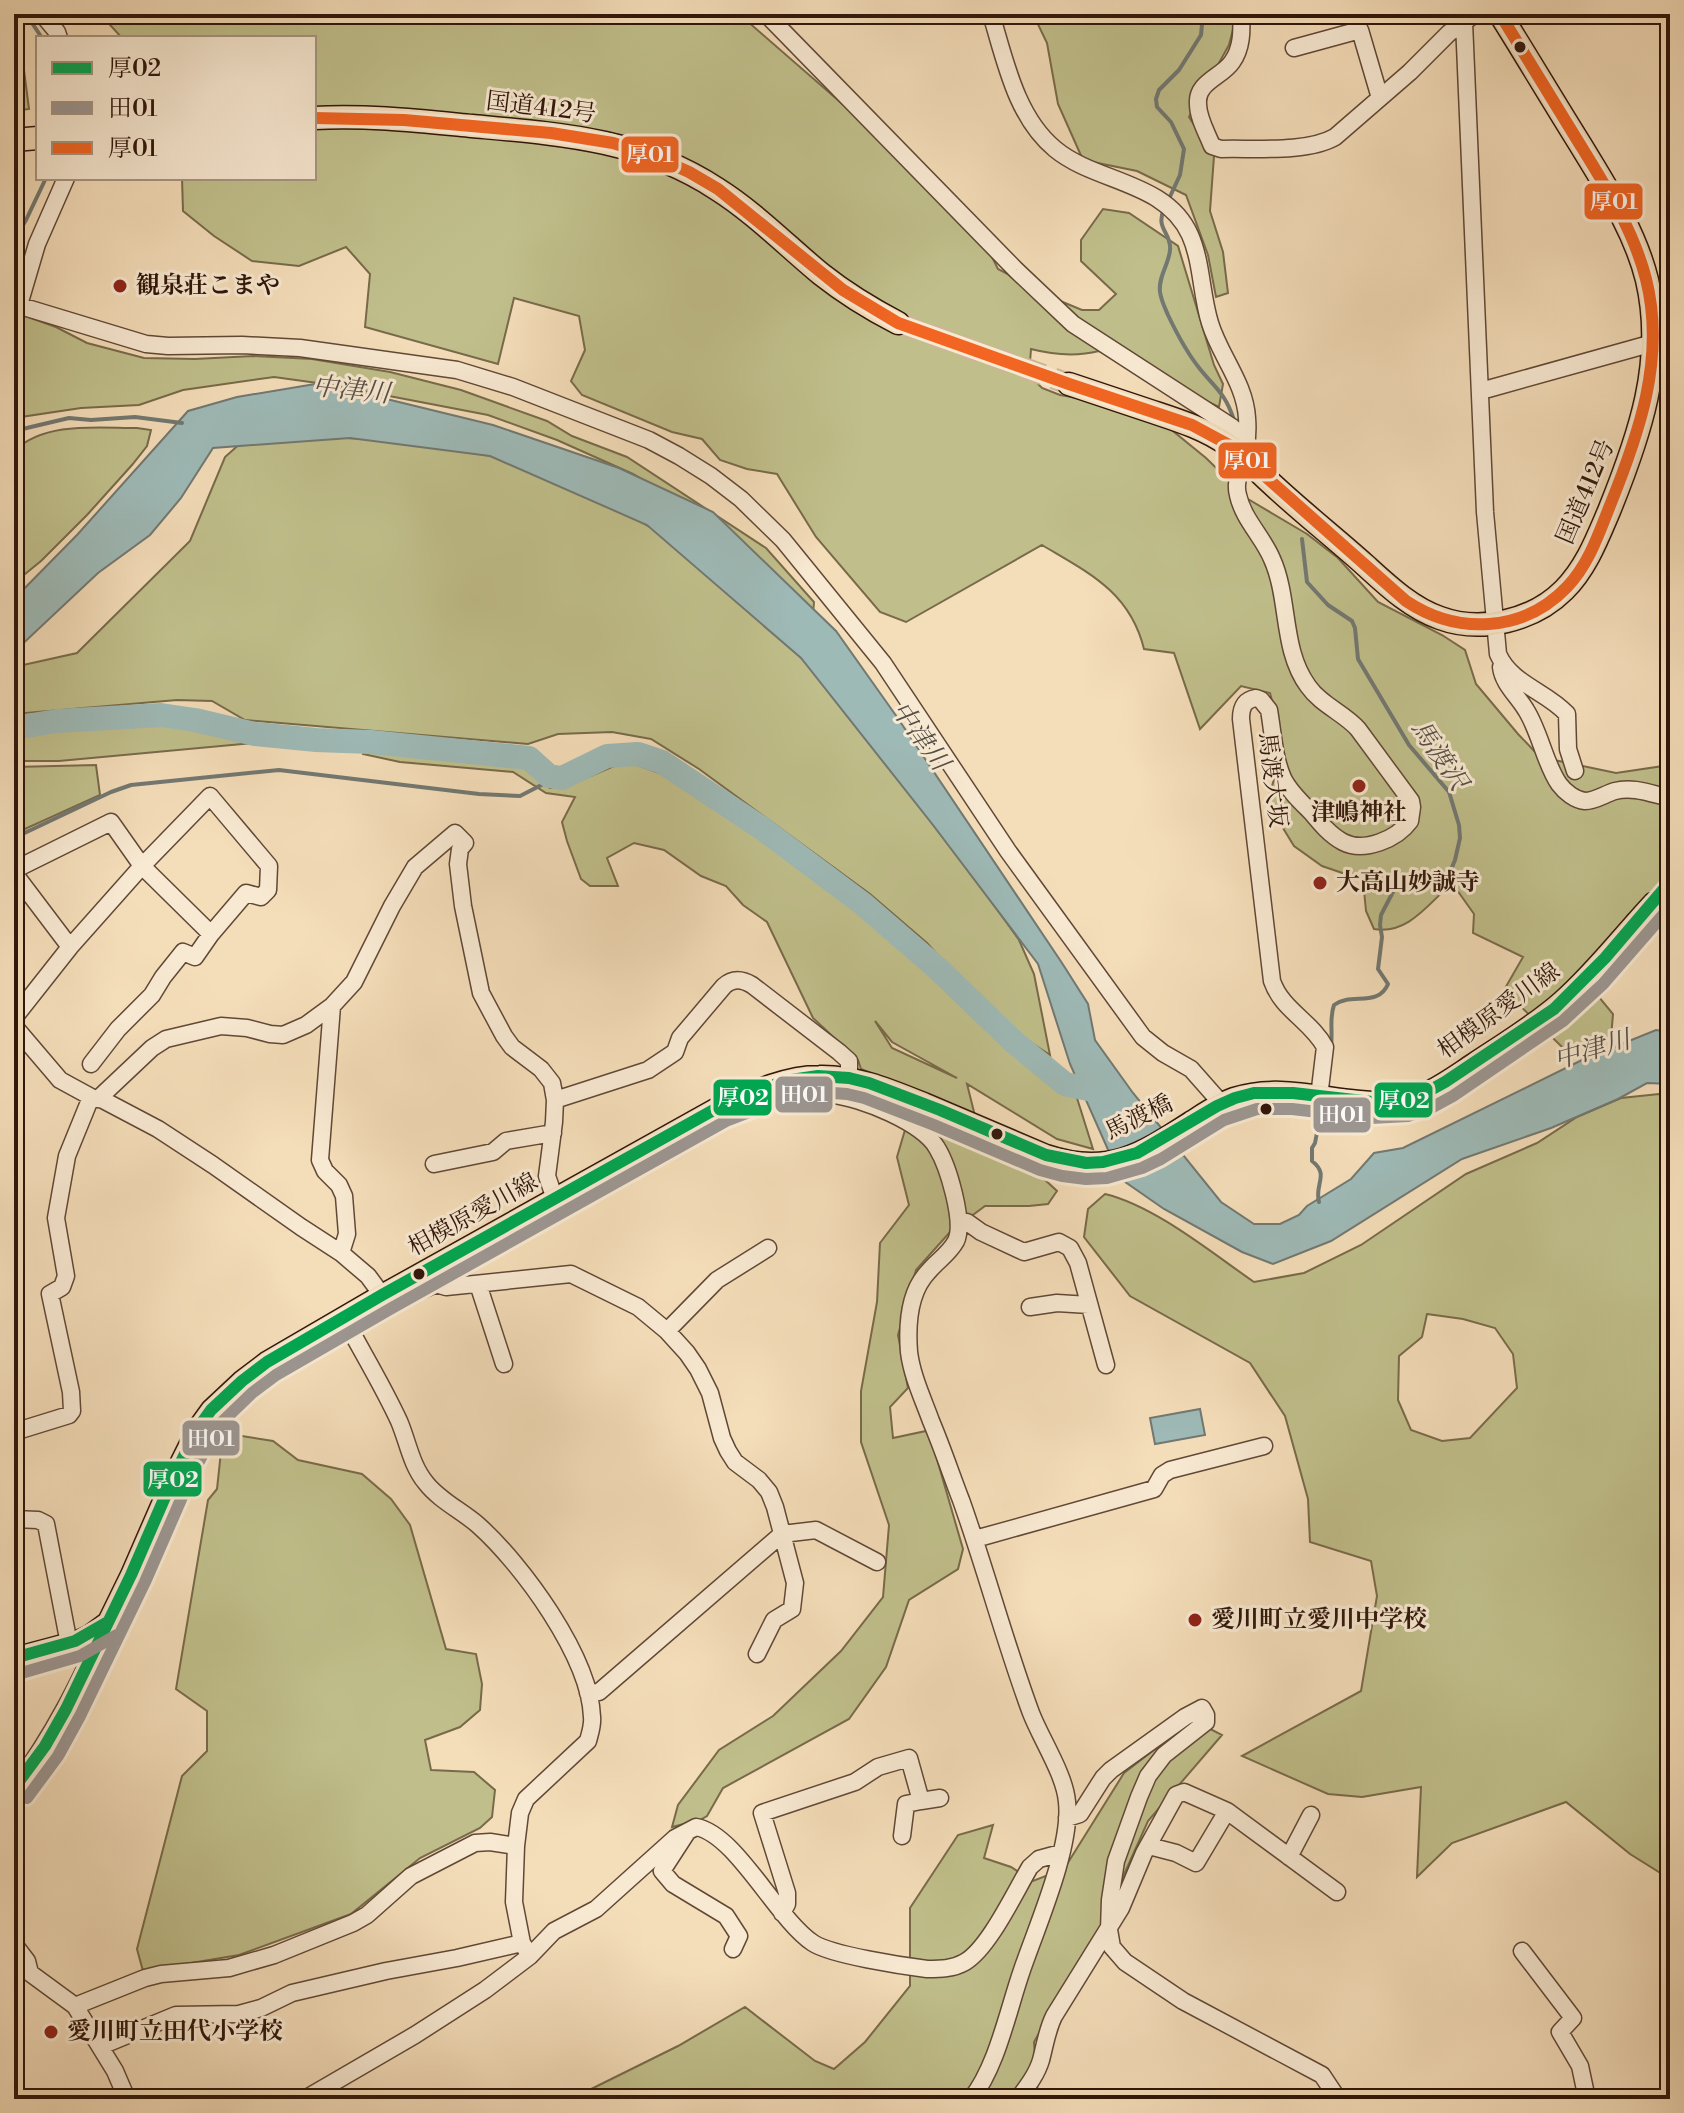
<svg xmlns="http://www.w3.org/2000/svg" width="1684" height="2113" viewBox="0 0 1684 2113" font-family="'Libre Bodoni','Noto Serif JP',serif">
<style>
.green{fill:#c0bf8b;stroke:#786a4a;stroke-width:2;fill-rule:evenodd}
.water{fill:#9ebab7;stroke:#727872;stroke-width:2}
.lines{fill:none;stroke-linecap:round;stroke-linejoin:round}
.stream{stroke:#727872;stroke-width:4}
.river{stroke:#9ebab7;stroke-width:24}
.major-tunnel{stroke:#cdb596;stroke-width:20;stroke-dasharray:20 10;stroke-linecap:butt}
.highway-tunnel{stroke:#cdb596;stroke-width:22;stroke-dasharray:22 11;stroke-linecap:butt}
.minor-casing{stroke:#614836;stroke-width:19}
.major-casing{stroke:#30160a;stroke-width:23}
.highway-casing{stroke:#30160a;stroke-width:25}
.minor{stroke:#f8e9d2;stroke-width:16}
.major{stroke:#f4ddb9;stroke-width:20}
.highway{stroke:#f4ddb9;stroke-width:22}
.bus-1-casing{stroke:#f8e9d2;stroke-width:18}
.bus-2-casing{stroke:#f8e9d2;stroke-width:18}
.bus-3-casing{stroke:#f8e9d2;stroke-width:18}
.bus-1{stroke:#00a651;stroke-width:12}
.bus-2{stroke:#9c9692;stroke-width:12}
.bus-3{stroke:#f26522;stroke-width:12}
.bus-dot{fill:#30160a;stroke:#f8e9d2;stroke-width:3}
.poi-dot{fill:#8f2418;stroke:#f8e9d2;stroke-width:3}
.labels{text-anchor:middle;dominant-baseline:central;stroke-width:6;stroke-linejoin:round;paint-order:stroke}
.street-label{font-size:24px;fill:#30160a;stroke:#f8e9d2}
.poi-label{font-size:24px;font-weight:bold;fill:#30160a;stroke:#f8e9d2;text-anchor:start}
.water-label{font-size:26px;font-style:italic;fill:#564f47;stroke:#f8e9d2}
.line-badge{stroke:#f8e9d2;stroke-width:3}
.badge-label{font-size:22px;text-anchor:middle;font-weight:bold;fill:#fff}
</style>
<rect width="100%" height="100%" fill="#f4ddb9"/>
<filter id="stains"><feTurbulence type="fractalNoise" baseFrequency=".0025" numOctaves="4"/><feColorMatrix values="0 0 0 0 .2 0 0 0 0 .09 0 0 0 0 .02 0 0 0 .5 -.17"/></filter>
<radialGradient id="worn" r=".72"><stop offset=".6" stop-color="#630" stop-opacity="0"/><stop offset="1" stop-color="#630" stop-opacity=".3"/></radialGradient>
<!-- green -->
<path class="green" d="M100,14H739L947,195L974,221L998,269L1053,298L1082,310H1099L1116,294L1081,261V240L1103,209L1129,213L1178,246L1214,365L1223,384L1219,407L1099,351C1075,357 1054,355 1031,349L1029,375L1042,388L1060,395L1106,403L1163,423L1206,458L1248,499L1307,534L1338,558L1378,602L1442,635L1465,650L1476,684L1518,734L1540,757L1616,773L1670,765V909L1667,911L1628,915L1589,985L1613,1014L1611,1038L1563,1048L1504,990L1523,957L1473,933L1474,914L1452,883C1429,903 1408,935 1374,929L1366,911L1363,880L1322,866L1294,846L1267,802L1281,757L1279,727L1270,693L1241,686L1200,729L1174,653L1144,649C1130,592 1089,573 1042,545L906,622L880,612L816,537L777,474L747,469L720,460L702,439L672,432L582,395L571,381L585,350L579,316L514,298L498,364L365,327L370,274L346,247L299,266L252,261L214,236L183,211L182,178H314V38H122Z
M1033,14H1237L1229,45L1189,117L1214,156L1210,211L1223,252L1228,293L1216,297L1208,255L1186,195L1137,171L1083,160L1058,104L1047,43Z
M14,36L21,47L29,109L14,111Z
M14,312L56,327L87,343L144,358L195,359L253,356L312,359L390,372L461,390L547,421L572,436L627,457L766,548L814,602L813,614L673,498L633,474L557,440L488,415L332,385L274,377L183,390L139,405L81,408L14,418Z
M137,428L151,430L147,446L132,465L87,515L41,561L14,583V451C45,421 98,428 137,428Z
M318,436L409,442L497,457L583,489L694,552L768,624L823,680L989,898L1019,940L1034,974L1050,1055L1012,1030L979,1001L927,943L870,894L699,769L651,739L612,732L558,734L528,744L245,720L212,701L177,700L14,714V667L77,653L190,541L225,457L243,441Z
M167,722L276,741L59,761H14V736L91,726Z
M365,747L514,762L531,771L550,788L579,781L626,761L687,783L844,896L916,955L1003,1039L1077,1098L1093,1149L1057,1139L967,1084L980,1136L1016,1153L1057,1191L1048,1204L1029,1206H985L950,1232L916,1270L898,1335L908,1388L890,1407L893,1438L926,1431L932,1442L963,1549L958,1569L909,1600L886,1667L849,1719L723,1788L707,1816L700,1820L672,1827L678,1805L719,1750L773,1716L841,1651L883,1597L889,1525L861,1442V1391L877,1302L880,1243L909,1205L897,1157L910,1113L899,1084L861,1069L858,1060L813,1018L767,922L743,905L726,886L701,876L664,850L634,843L607,858L618,886H590L581,879L567,841L562,822L575,797L546,793L513,772L400,762L363,754ZM875,1021L892,1042L957,1078L892,1048Z
M96,765L100,795L14,834V767Z
M1659,1094L1670,1095V1879L1630,1854L1566,1802L1452,1843L1417,1877L1421,1787L1362,1797L1328,1794L1242,1756L1361,1691L1377,1596L1371,1561L1310,1542L1308,1499L1285,1416L1250,1363L1130,1296L1084,1237L1088,1209L1105,1194C1155,1206 1212,1253 1254,1282L1304,1273L1361,1245L1466,1174L1537,1143L1577,1117L1621,1098ZM1427,1314L1463,1319L1495,1328L1513,1354L1517,1388L1470,1438L1442,1441L1411,1430L1398,1400L1399,1356L1422,1337Z
M223,1433L273,1441L298,1460L362,1474L391,1499L410,1525L446,1649L476,1654L482,1684L480,1710L460,1727L425,1740L431,1770L474,1772L495,1790L492,1817L480,1828L420,1858L351,1914L239,1955L143,1971L137,1949L182,1776L207,1751V1711L176,1689L208,1500L217,1489Z
M1193,1720L1222,1735L1148,1821L1100,1928L1034,2042L1038,2097L1031,2099H571L678,2046L745,2007L815,2061L834,2069L865,2042L910,1986V1908L958,1835L993,1825L984,1858L1011,1867L1033,1881L1064,1869L1124,1773Z"/>
<!-- water -->
<path class="water" d="M321,383L493,425L619,468L713,512L836,631L897,717L1062,963L1088,1004L1095,1040L1133,1093L1221,1202L1254,1224H1280L1299,1215L1307,1206L1351,1179L1374,1153L1403,1148L1582,1060L1656,1030L1670,1032V1084L1647,1083L1618,1099L1551,1128L1462,1159L1331,1241L1273,1264L1242,1252L1164,1209L1121,1179L1070,1064L1038,964L933,825L801,658L647,525L490,456L350,438L213,448L181,498L150,535L98,573L14,652V599L77,535L188,411L237,397Z
M1200,1409L1205,1435L1155,1444L1150,1418Z"/>
<g class="lines">
<!-- stream -->
<path class="stream" d="M26,14L42,38
M1168,201L1180,175L1184,149L1171,122L1157,107L1156,99L1159,90L1179,70L1201,35L1203,14
M1164,209C1155,229 1172,233 1170,250C1169,264 1158,277 1160,292C1161,300 1165,308 1168,315C1177,334 1187,353 1200,369C1217,390 1225,393 1234,420
M14,240L26,220L46,178
M14,431L69,418L91,420L135,417L182,423
M1302,539L1307,582L1328,605L1352,621L1355,628L1358,659L1409,745L1449,792L1459,825L1460,838L1455,860L1450,872L1441,877L1403,879L1395,888L1381,915L1380,925L1382,937L1378,969L1388,984C1378,1008 1351,992 1334,1005C1329,1019 1333,1031 1331,1045
M14,838L111,792L131,785L279,770L479,794L520,796L557,777
M1319,1202C1314,1184 1330,1175 1312,1161V1148L1315,1143L1323,1101"/>
<!-- river -->
<path class="river" d="M14,728L57,721L161,715L195,720L255,734L316,740L371,742L529,758L549,776L562,778L607,756L638,754L662,762L763,829L863,904L937,968L1014,1042L1065,1084L1102,1092"/>
<!-- major-tunnel -->
<path class="major-tunnel" d="M1653,903L1670,882"/>
<!-- highway-tunnel -->
<path class="highway-tunnel" d="M898,323L1069,384"/>
<defs>
<path id="minor" d="M42,14L57,32L59,38
M766,14L1016,270L1073,324L1232,427L1247,440
M991,14C1005,60 1016,117 1055,149C1096,183 1166,181 1190,235C1202,262 1201,294 1210,323C1220,356 1245,383 1247,418C1248,430 1247,443 1245,454C1242,469 1234,481 1238,495C1243,519 1263,537 1272,559C1290,599 1281,649 1308,686C1321,705 1344,713 1358,729L1411,801L1412,807L1410,821C1397,839 1364,853 1343,842C1330,835 1320,823 1311,812C1301,802 1289,791 1283,778C1274,758 1273,733 1269,710L1261,700L1256,698C1244,700 1241,707 1241,719L1272,981C1282,1010 1311,1021 1325,1047L1319,1097
M1241,14C1242,31 1242,48 1232,62C1222,77 1196,82 1198,104C1198,118 1207,133 1212,146L1221,149C1254,148 1307,153 1335,137L1410,72L1449,33L1475,14
M1464,22L1485,512L1498,654C1511,684 1546,691 1567,714L1568,749L1575,771
M1294,48L1360,30L1380,98
M14,304L146,344L168,346L242,345L300,348L457,370L513,387L649,440L679,456L711,476L741,499L783,540L883,663L1008,851L1143,1037L1163,1053L1191,1069L1221,1103
M19,305L37,244L66,178
M1653,338L1670,334
M1480,387L1488,389L1653,343
M1501,667C1503,684 1517,695 1526,710C1540,732 1545,764 1559,784C1565,792 1575,800 1585,801C1595,801 1605,794 1615,791C1633,786 1652,794 1670,798
M14,870L111,822L142,866L211,934
M14,873L70,947
M1638,919L1670,918
M332,1006L320,1160L325,1171L339,1185L344,1196L347,1234L341,1253
M14,1018L70,947L142,866L210,796L269,866L268,890L261,897L246,893L211,934L195,957L183,952L163,977L152,995L118,1029L91,1064
M14,1026L60,1080L93,1098L103,1100L158,1129L213,1165L301,1227L341,1253L368,1276L382,1295
M784,1081L786,1093L796,1101C808,1100 819,1094 832,1095C860,1097 923,1123 937,1148C948,1166 965,1222 956,1241C949,1254 937,1261 928,1272C909,1292 907,1326 909,1352C912,1376 923,1399 931,1421C942,1447 951,1474 961,1500C986,1570 1005,1643 1031,1713C1041,1739 1065,1775 1067,1802C1072,1847 1037,1926 1022,1970C1008,2010 997,2067 971,2099
M99,1098L152,1048L166,1039L221,1026L247,1028L270,1034L283,1035L306,1025L332,1006L354,982L392,906L415,867L455,833L465,843L460,849L458,864L463,906L481,993L504,1036L512,1047L541,1069L552,1083L555,1100L554,1122L547,1176L555,1199
M555,1100L648,1070L675,1052L680,1038L724,986C733,978 742,979 752,985L839,1052L849,1061V1078
M434,1164L493,1152L506,1141L553,1133
M960,1223L967,1222L981,1232L1024,1252L1059,1242L1070,1248L1078,1263L1106,1365
M412,1279L416,1286L422,1290L436,1284L446,1287L571,1274L638,1307L667,1331L687,1353L698,1369L710,1393L722,1438L728,1451L735,1462L759,1480L769,1492L775,1507L795,1583L792,1609L774,1620L757,1654
M478,1284L504,1364
M1030,1307L1057,1303L1089,1305
M344,1318C362,1352 383,1386 399,1421C408,1442 411,1465 426,1483C439,1500 462,1511 478,1525C522,1564 590,1657 592,1717C593,1725 590,1733 588,1741L526,1799L520,1813L516,1846L514,1902L522,1943L530,1956
M667,1331L717,1280L768,1248
M14,1432L69,1415L72,1411L71,1392L50,1294L62,1287L66,1276L56,1218L67,1156L89,1102L93,1098
M14,1519L38,1520L46,1524L69,1644
M975,1539L1154,1489L1162,1475L1170,1470L1264,1446
M588,1693L599,1692L782,1534L816,1530L877,1562
M14,1788C54,1735 79,1683 107,1623
M1067,1818L1080,1814L1103,1778L1111,1770L1185,1717L1202,1708L1206,1715V1722L1164,1755L1148,1776L1139,1797L1116,1861L1110,1900L1109,1930L1112,1947L1125,1962L1183,2001L1322,2075L1338,2099
M686,1834L662,1871L673,1884L726,1916L739,1936L733,1949
M902,1836L906,1804L921,1801
M1149,1846L1176,1853L1196,1863L1227,1811
M1289,1857L1311,1815
M782,1913L787,1904V1893L762,1813L855,1782L878,1767L909,1758L921,1801L940,1798
M14,1944L27,1961L30,1973L75,2006L115,2071L127,2099
M1522,1951L1573,2018L1560,2032L1580,2066L1587,2099
M75,2006L145,1978L161,1974L229,1968L274,1955L353,1923L367,1915L411,1876L475,1843L490,1842L516,1846
M101,2046L176,2015L239,2014L261,2008L292,1993L386,1971L457,1958L522,1943
M305,2099L415,2035L485,1990L530,1956L554,1931L596,1909L675,1838L696,1827C736,1834 776,1918 813,1943C831,1955 903,1966 927,1969C940,1969 953,1969 965,1962C989,1948 1015,1892 1030,1867L1039,1859L1061,1853
M1018,2099C1027,2087 1037,2074 1041,2060C1045,2045 1047,2030 1054,2016L1121,1908L1144,1853L1176,1795L1184,1792L1227,1811L1337,1892"/>
<path id="major" d="M14,1658L78,1641L89,1636L108,1622L131,1575L175,1474L198,1428L211,1410L242,1381L267,1362L382,1295L719,1107C750,1093 784,1076 819,1076C857,1075 891,1090 926,1104C966,1121 1006,1138 1046,1155C1108,1176 1141,1154 1192,1121C1206,1112 1219,1103 1234,1098C1285,1081 1339,1105 1391,1102C1423,1100 1447,1081 1473,1064C1503,1044 1535,1025 1562,1001C1595,972 1623,935 1653,903"/>
<path id="highway" d="M314,118C367,115 420,121 472,126C560,134 641,139 717,189C755,213 787,246 821,274C845,293 871,309 898,323
M14,140L38,138
M1069,384C1096,393 1123,402 1150,411C1177,420 1204,428 1228,445C1245,456 1258,472 1273,485C1303,513 1335,538 1365,565C1387,585 1411,608 1440,618C1481,633 1533,621 1564,590C1586,568 1597,539 1609,511C1639,437 1666,361 1647,280C1635,231 1606,187 1580,144C1553,101 1527,57 1500,14"/>
</defs>
<!-- minor casing -->
<use href="#minor" class="minor-casing"/>
<!-- major casing -->
<use href="#major" class="major-casing"/>
<!-- highway casing -->
<use href="#highway" class="highway-casing"/>
<!-- minor -->
<use href="#minor" class="minor"/>
<!-- major -->
<use href="#major" class="major"/>
<!-- highway -->
<use href="#highway" class="highway"/>
<defs>
<path id="bus-1" d="M14,1658L75,1641L108,1622
M14,1788L45,1746L66,1709L131,1575L175,1474L198,1428L211,1410L242,1381L267,1362L382,1295L719,1107L784,1081L818,1076L849,1078L869,1083L940,1110L1046,1155L1086,1163L1103,1162L1137,1153L1217,1106L1235,1098L1254,1093H1293L1372,1102L1404,1100L1425,1093L1445,1082L1554,1009L1605,958L1670,882"/>
<path id="bus-2" d="M18,1674L80,1656L117,1635
M27,1798L58,1756L80,1716L145,1582L189,1481L212,1436L223,1421L252,1393L276,1375L390,1309L726,1121L788,1097L819,1092L847,1094L864,1098L934,1125L1040,1170L1062,1176L1086,1179L1107,1178L1142,1168L1161,1159L1224,1120L1257,1109H1292L1371,1118L1408,1116L1431,1108L1453,1096L1563,1021L1603,984L1670,907"/>
<path id="bus-3" d="M314,118L404,120L551,133L613,143L651,155L689,172L718,189L843,290L898,323L1069,384L1192,425L1231,446L1406,601C1457,635 1523,633 1567,587C1588,565 1598,536 1609,508C1639,434 1666,358 1646,279C1633,228 1603,182 1576,138C1551,97 1525,55 1500,14"/>
</defs>
<!-- bus-1 casing -->
<use href="#bus-1" class="bus-1-casing"/>
<!-- bus-2 casing -->
<use href="#bus-2" class="bus-2-casing"/>
<!-- bus-3 casing -->
<use href="#bus-3" class="bus-3-casing"/>
<!-- bus-1 -->
<use href="#bus-1" class="bus-1"/>
<!-- bus-2 -->
<use href="#bus-2" class="bus-2"/>
<!-- bus-3 -->
<use href="#bus-3" class="bus-3"/>
</g>
<!-- markers -->
<g class="bus-dot">
<circle cx="1520" cy="47" r="7"/>
<circle cx="1266" cy="1109" r="7"/>
<circle cx="997" cy="1134" r="7"/>
<circle cx="419" cy="1274" r="7"/>
</g>
<g class="poi-dot">
<circle cx="120" cy="286" r="8"/>
<circle cx="1359" cy="786" r="8"/>
<circle cx="1320" cy="883" r="8"/>
<circle cx="1195" cy="1620" r="8"/>
<circle cx="51" cy="2032" r="8"/>
</g>
<g class="labels">
<!-- street labels -->
<g class="street-label">
<text transform="translate(541 108) rotate(7)">国道412号</text>
<text transform="translate(1586 492) rotate(-67)">国道412号</text>
<text transform="translate(1272 780) rotate(83)">馬渡大坂</text>
<text transform="translate(1499 1011) rotate(-36)">相模原愛川線</text>
<text transform="translate(1139 1118) rotate(-26)">馬渡橋</text>
<text transform="translate(473 1215) rotate(-29)">相模原愛川線</text>
</g>
<!-- poi labels -->
<g class="poi-label">
<text x="136" y="286">観泉荘こまや</text>
<text x="1359" y="813" text-anchor="middle">津嶋神社</text>
<text x="1336" y="883">大高山妙誠寺</text>
<text x="1211" y="1620">愛川町立愛川中学校</text>
<text x="67" y="2032">愛川町立田代小学校</text>
</g>
<!-- water labels -->
<g class="water-label">
<text transform="translate(351 390) rotate(6)">中津川</text>
<text transform="translate(920 736) rotate(54)">中津川</text>
<text transform="translate(1439 755) rotate(56)">馬渡沢</text>
<text transform="translate(1592 1050) rotate(-16)">中津川</text>
</g>
</g>
<g class="line-badge">
<rect x="620" y="135" width="60" height="39" rx="8" fill="#f26522"/>
<rect x="1583" y="182" width="61" height="39" rx="8" fill="#f26522"/>
<rect x="1217" y="441" width="61" height="39" rx="8" fill="#f26522"/>
<rect x="774" y="1075" width="60" height="39" rx="8" fill="#9c9692"/>
<rect x="712" y="1078" width="61" height="39" rx="8" fill="#00a651"/>
<rect x="1373" y="1081" width="61" height="38" rx="8" fill="#00a651"/>
<rect x="1312" y="1096" width="60" height="38" rx="8" fill="#9c9692"/>
<rect x="181" y="1419" width="60" height="38" rx="8" fill="#9c9692"/>
<rect x="142" y="1460" width="61" height="38" rx="8" fill="#00a651"/>
</g>
<g class="badge-label">
<text x="650" y="162">厚01</text>
<text x="1614" y="209">厚01</text>
<text x="1247" y="468">厚01</text>
<text x="804" y="1102">田01</text>
<text x="743" y="1105">厚02</text>
<text x="1404" y="1108">厚02</text>
<text x="1342" y="1122">田01</text>
<text x="211" y="1446">田01</text>
<text x="173" y="1487">厚02</text>
</g>
<!-- margin -->
<rect width="1684" height="2113" fill="none" stroke="#f4ddb9" stroke-width="48"/>
<rect x="16" y="16" width="1652" height="2081" fill="none" stroke="#30160a" stroke-width="4"/>
<rect x="24" y="24" width="1636" height="2065" fill="none" stroke="#30160a" stroke-width="2"/>
<!-- legend -->
<rect x="36" y="36" width="280" height="144" fill="#f8e9d2" stroke="#a89582" stroke-width="2"/>
<rect x="52" y="62" width="40" height="12" fill="#00a651" stroke="#a89582" stroke-width="2"/>
<text x="108" y="76" font-size="24" fill="#30160a">厚02</text>
<rect x="52" y="102" width="40" height="12" fill="#9c9692" stroke="#a89582" stroke-width="2"/>
<text x="108" y="116" font-size="24" fill="#30160a">田01</text>
<rect x="52" y="142" width="40" height="12" fill="#f26522" stroke="#a89582" stroke-width="2"/>
<text x="108" y="156" font-size="24" fill="#30160a">厚01</text>
<rect width="100%" height="100%" filter="url(#stains)"/>
<rect width="100%" height="100%" fill="url(#worn)"/>
</svg>
